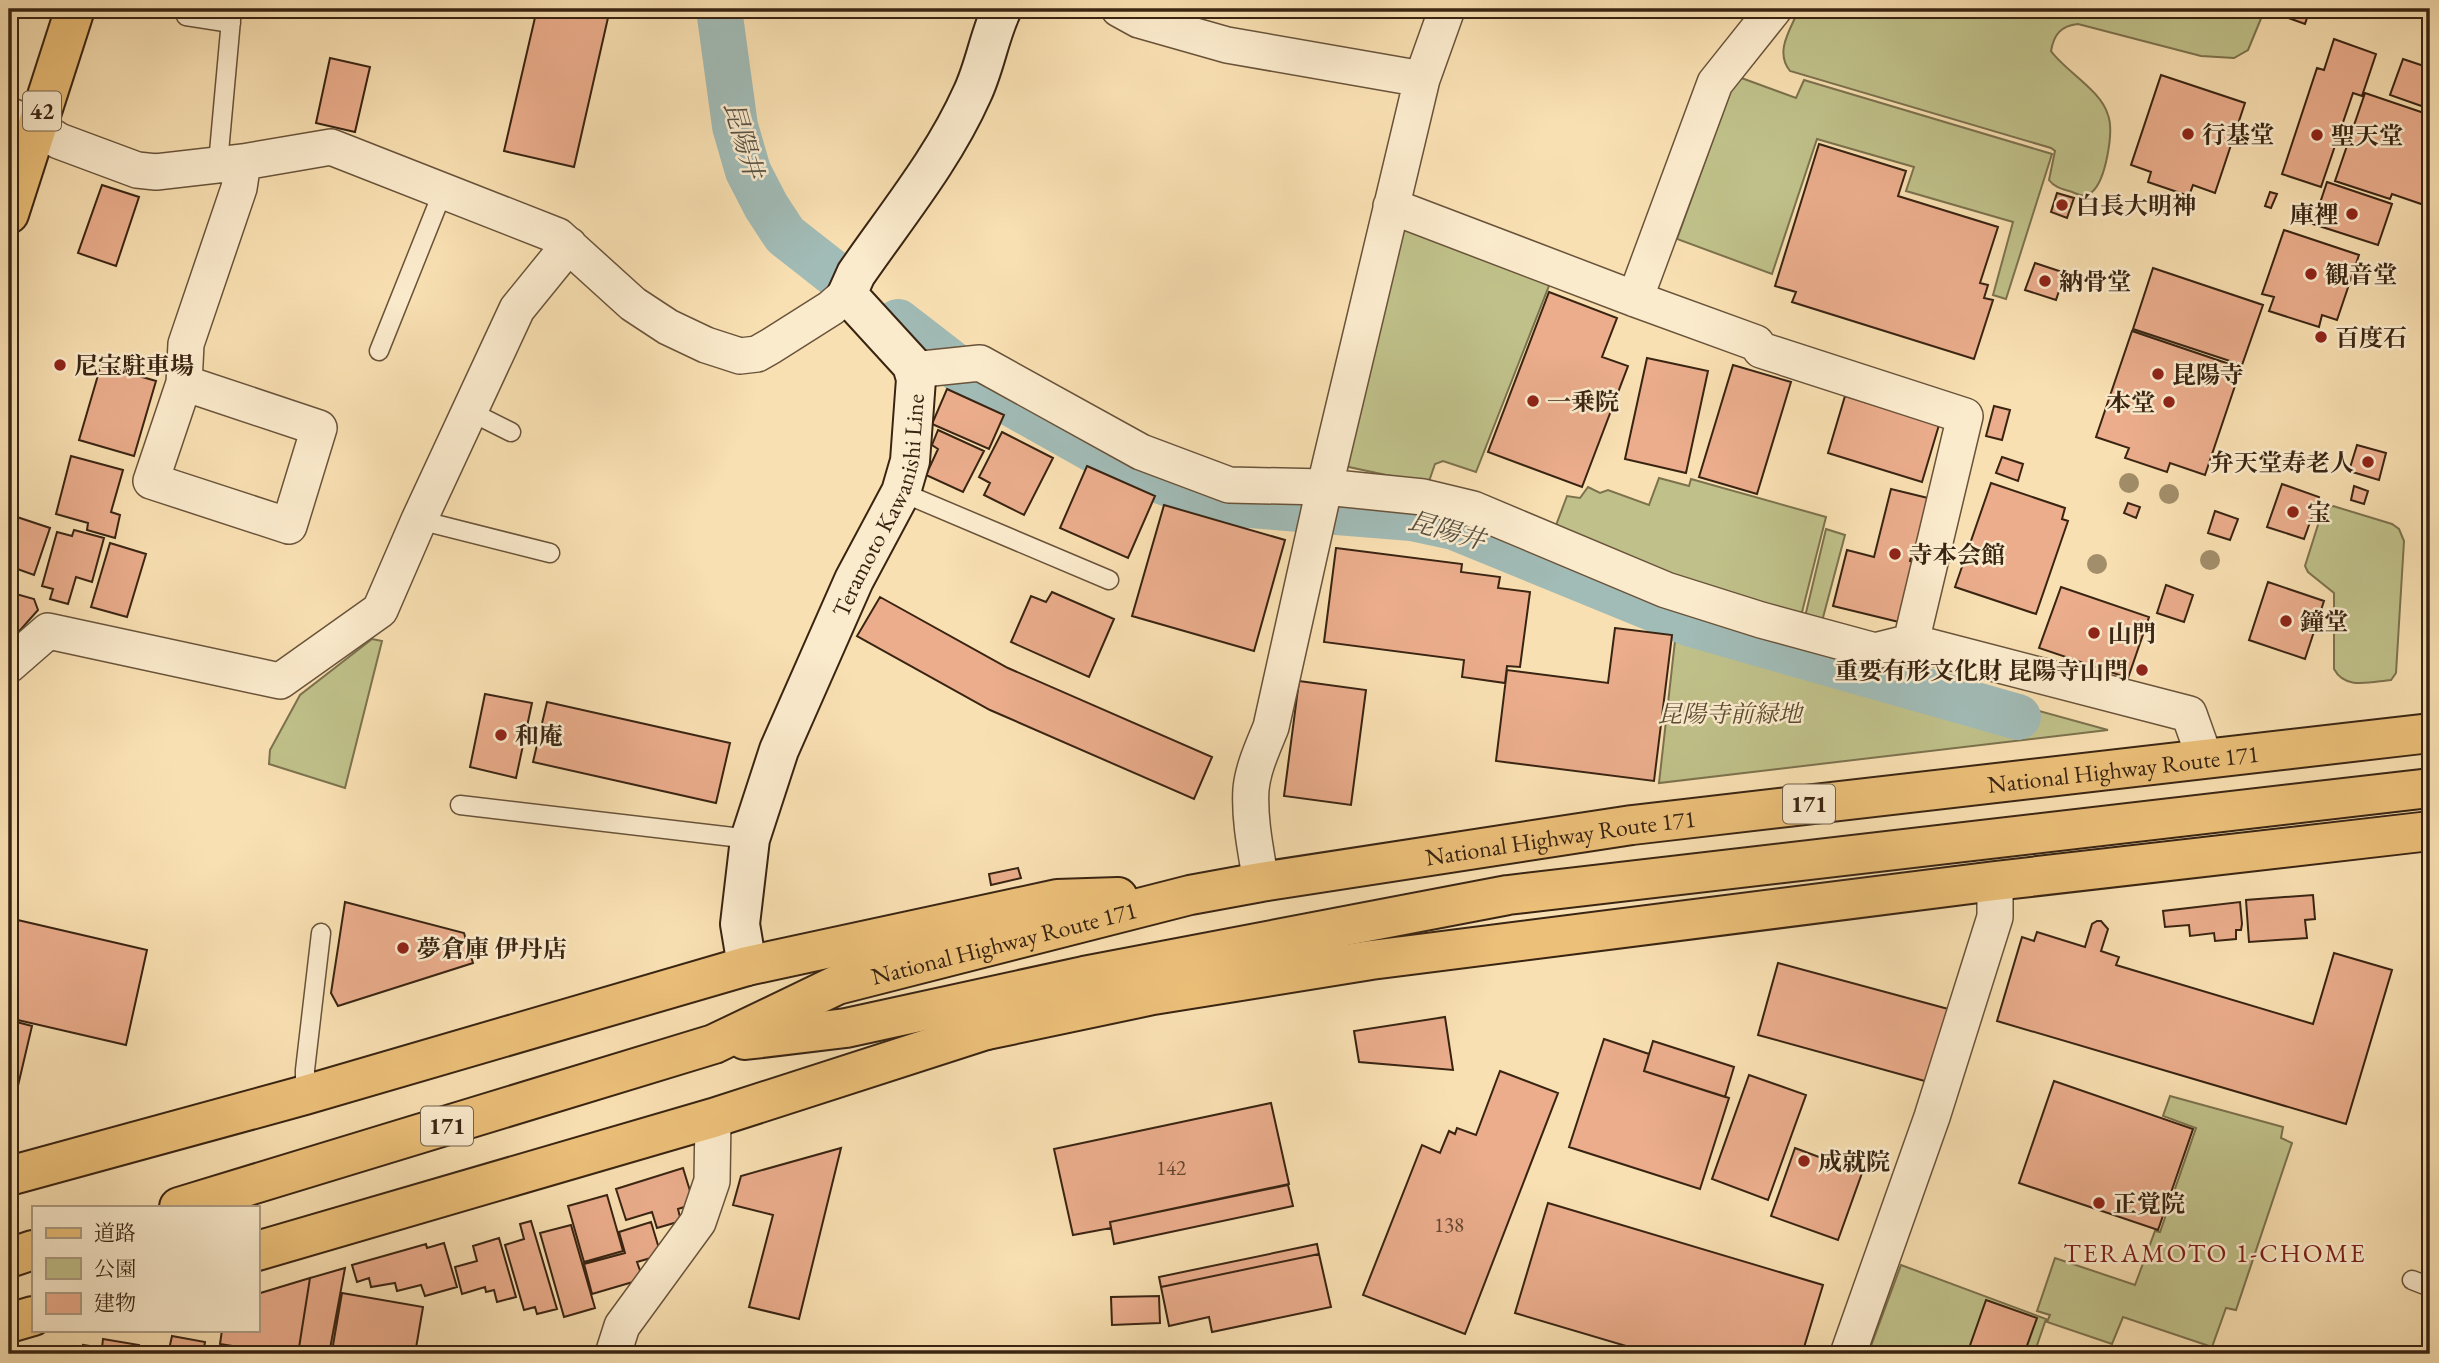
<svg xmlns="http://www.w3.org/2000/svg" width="2439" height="1363" viewBox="0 0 2439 1363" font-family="'EB Garamond','Noto Serif JP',serif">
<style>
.green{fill:#c0c18a;stroke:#7c724e;stroke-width:2}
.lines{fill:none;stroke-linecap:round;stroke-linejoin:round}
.canal{stroke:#a1bbb6;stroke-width:46}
.building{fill:#ebad8c;stroke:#392412;stroke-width:2}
.lane-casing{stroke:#69533a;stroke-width:21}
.street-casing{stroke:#69533a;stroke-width:38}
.secondary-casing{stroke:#392412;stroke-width:42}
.primary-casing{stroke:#392412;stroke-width:42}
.highway-casing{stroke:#392412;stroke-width:42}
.lane{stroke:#fbebcd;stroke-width:18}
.street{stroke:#fbebcd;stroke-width:35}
.secondary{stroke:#fbebcd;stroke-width:38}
.primary{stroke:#ecc079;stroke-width:38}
.highway{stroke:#ecc079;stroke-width:38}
.tree{fill:#a28e6a}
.poi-dot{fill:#8f2418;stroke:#fbebcd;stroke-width:2.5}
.labels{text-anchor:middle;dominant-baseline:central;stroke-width:5;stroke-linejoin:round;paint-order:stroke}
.number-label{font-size:21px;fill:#664630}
.shield{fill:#fbebcd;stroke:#73604a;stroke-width:2}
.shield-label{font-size:23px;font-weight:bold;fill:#392412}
.poi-label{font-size:24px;font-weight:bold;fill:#392412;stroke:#fbebcd;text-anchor:start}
.street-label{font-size:24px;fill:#392412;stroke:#fbebcd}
.park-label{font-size:24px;font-style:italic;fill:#5b4b30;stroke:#fbebcd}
.water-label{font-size:26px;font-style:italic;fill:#585143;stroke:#fbebcd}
.neighbourhood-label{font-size:26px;letter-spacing:2px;fill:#7a1f14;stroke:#fbebcd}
</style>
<rect width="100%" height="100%" fill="#f9e0b2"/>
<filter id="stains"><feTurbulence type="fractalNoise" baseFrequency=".00286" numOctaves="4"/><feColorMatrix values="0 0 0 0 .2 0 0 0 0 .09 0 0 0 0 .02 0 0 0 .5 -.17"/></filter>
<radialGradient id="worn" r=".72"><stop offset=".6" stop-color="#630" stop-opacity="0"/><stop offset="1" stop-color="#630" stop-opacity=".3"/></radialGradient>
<!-- green -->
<path class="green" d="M1799,9H2265L2248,50L2234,58L2201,56L2078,24C2061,26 2054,34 2051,51C2065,71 2101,90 2108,115C2114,131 2106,180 2092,192C2086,198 2079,195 2072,192C2063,189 2055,188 2049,180L2055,151L2051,148L1790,71C1774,51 1791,29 1799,9Z
M1736,76L1796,98L1804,80L2052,154L2006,299L1993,295L2013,222L1906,191L1914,167L1817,139L1772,274L1677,239Z
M1400,228L1552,278L1476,472L1443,461L1435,464L1428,484L1349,467L1345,461Z
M1659,478L1689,486L1691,479L1826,517L1800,620L1670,577L1555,528L1567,496L1580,498L1588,487L1600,493L1608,490L1649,505Z
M2333,506L2392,524L2399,529L2404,541L2396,673L2391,680C2370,682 2345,690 2334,669V593L2308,572L2305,566L2323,509Z
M1826,529L1845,535L1821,625L1804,621Z
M1685,634L2010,726L2025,707L2108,730L1659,783L1675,641Z
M372,639L382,641L345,788L269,764L270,750L300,695Z
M2170,1096L2283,1127L2281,1138L2292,1143L2236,1310L2226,1308L2212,1347L2123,1317L2112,1344L2047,1322L2050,1315L2037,1311L2055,1258L2135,1285L2155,1231L2160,1232L2196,1128L2163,1116Z
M1901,1265L2046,1319L2034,1354H1868Z"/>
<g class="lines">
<!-- canal -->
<path class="canal" d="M719,9L735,126L748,171L766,206L785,235L841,279
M898,322L982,387L1126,468L1204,497L1237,504L1412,518L1454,527L1691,624L2018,717"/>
</g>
<!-- building -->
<path class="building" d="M537,9H610L574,167L504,151Z
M2285,9H2310L2305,24L2283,16Z
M2334,39L2376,54L2362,96L2353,93L2321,187L2282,174L2317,68L2324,70Z
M330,58L370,67L355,132L316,123Z
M2403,59L2430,68V109L2390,95Z
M2161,75L2245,103L2215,193L2193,185L2189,196L2148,182L2151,172L2131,165Z
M2365,93L2430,115V207L2392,194L2390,199L2335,181Z
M1819,144L1906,171L1898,196L1998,227L1980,283L1988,285L1984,298L1993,300L1974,359L1792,302L1796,292L1775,286Z
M2327,182L2392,204L2378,245L2313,224Z
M102,185L139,197L116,266L78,253Z
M2270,192L2277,194L2271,208L2265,206Z
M2057,193L2074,198L2067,218L2051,212Z
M2284,230L2359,255L2337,320L2322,315L2319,327L2269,311L2274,297L2262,294Z
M2035,263L2065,273L2056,300L2025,290Z
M2153,268L2263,305L2242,365L2133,329Z
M1549,292L1617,318L1602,357L1628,366L1582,487L1488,452Z
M2132,331L2241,368L2205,475L2170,463L2167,472L2125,458L2129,448L2096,437Z
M1647,358L1708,371L1686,473L1625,459Z
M101,365L156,381L134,456L79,440Z
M1733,365L1791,382L1757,494L1699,477Z
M947,389L1004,415L989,449L932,424Z
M1845,396L1939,425L1922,482L1828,453Z
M1994,406L2010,410L2002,440L1986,436Z
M938,430L984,451L963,492L926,475L938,449L932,445Z
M1002,432L1053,458L1024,515L984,495L990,483L979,477Z
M2357,445L2386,453L2379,480L2349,471Z
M71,456L123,470L111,512L120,515L115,538L87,530L88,523L56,514Z
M2002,457L2023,464L2018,481L1996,473Z
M1087,466L1155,496L1128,558L1060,528Z
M1991,483L2065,508L2062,519L2068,521L2036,614L1955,587Z
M2282,484L2319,497L2304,539L2267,527Z
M2354,486L2368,491L2364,504L2351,500Z
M1891,489L1928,498L1913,558L1911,557L1910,561L1914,562L1899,622L1833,606L1847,550L1874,557Z
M2128,503L2140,507L2136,518L2124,513Z
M1164,505L1285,540L1254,651L1132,616Z
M2215,511L2238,519L2230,540L2208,533Z
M14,516L50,528L34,575L9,566V531Z
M74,530L104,538L92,582L76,577L68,604L50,599L53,589L42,586L57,532L72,536Z
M110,543L146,554L127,617L91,607Z
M1336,548L1462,564L1461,572L1500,577L1498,588L1530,592L1520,667L1507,666L1505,683L1462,677L1464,660L1324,642Z
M2268,582L2324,601L2305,659L2249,640Z
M2166,585L2193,595L2184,622L2157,613Z
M2061,587L2149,617L2128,678L2039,648Z
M9,592L34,599L38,610L15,636L9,634Z
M1052,592L1114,619L1089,677L1011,642L1031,596L1046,602Z
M880,597L1008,668L1212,757L1194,799L990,710L857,636Z
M1615,628L1672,635L1654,781L1496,761L1507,670L1608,683Z
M1299,681L1366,690L1351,805L1284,796Z
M485,694L532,703L516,778L470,767Z
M547,702L730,743L716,803L533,762Z
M1018,868L1021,878L991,885L989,874Z
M2313,895L2315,919L2305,920L2307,938L2249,942L2246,900Z
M345,902L464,933L473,963L338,1006L331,993Z
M2240,902L2242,924L2241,930H2236V939L2215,941L2214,933L2190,936L2189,925L2165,927L2163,911Z
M9,918L147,950L126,1045L9,1018Z
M2097,921H2101L2108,929L2101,951L2119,957L2116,965L2313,1024L2334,953L2392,970L2346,1124L1997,1021L2022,937L2034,941L2037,932L2085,947L2092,924Z
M1778,963L1952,1010L1932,1083L1758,1035Z
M1445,1017L1453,1070L1359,1062L1354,1031Z
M9,1020L32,1026L9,1124Z
M1604,1039L1649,1054L1644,1071L1729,1098L1700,1189L1569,1147Z
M1653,1041L1734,1067L1725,1097L1644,1071Z
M1500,1071L1558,1093L1465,1334L1363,1295L1422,1145L1440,1153L1449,1131L1455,1134L1457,1128L1476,1135Z
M1749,1075L1806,1095L1768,1200L1712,1179Z
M2054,1081L2193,1129L2158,1230L2019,1183Z
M1271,1103L1289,1184L1110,1222L1111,1228L1073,1235L1054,1149Z
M841,1148L799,1319L749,1307L773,1215L733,1205L741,1176Z
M1795,1148L1862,1173L1838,1240L1771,1216Z
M683,1168L694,1204L678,1209L681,1221L657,1228L652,1212L626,1220L616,1189Z
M1288,1185L1293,1206L1114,1244L1110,1222Z
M607,1195L623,1251L584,1262L568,1206Z
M1548,1203L1823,1285L1802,1354H1653L1515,1313Z
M531,1221L557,1309L537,1314L535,1307L524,1310L505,1245L524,1239L520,1224Z
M651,1222L661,1255L637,1262L643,1279L592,1294L584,1264L625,1253L619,1232Z
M571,1225L595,1308L564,1317L540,1233Z
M499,1238L516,1297L497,1302L494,1290L486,1292L485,1287L462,1294L455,1267L477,1261L473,1246Z
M444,1243L457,1287L425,1296L421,1285L397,1291L395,1283L371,1287L369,1278L357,1282L352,1265L426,1244L427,1248Z
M1317,1244L1319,1254L1161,1287L1159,1277Z
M1319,1254L1331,1307L1212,1332L1209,1317L1169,1326L1161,1287Z
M345,1268L329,1354H298L310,1278Z
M310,1278L298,1354H282L220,1344L222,1330H257V1294Z
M342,1293L423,1307L415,1354H353L332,1351Z
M1159,1296L1160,1323L1112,1325L1111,1297Z
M1986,1300L2037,1318L2024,1354H1967Z
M172,1336L205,1342L203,1354H168Z
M103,1339L139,1345L137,1354H82L83,1345L102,1348Z
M80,1348L79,1354H57Z"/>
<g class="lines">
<defs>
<path id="lane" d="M186,16L231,23
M218,163L232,9
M379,351L443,191
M469,411L511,432
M901,492L1109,580
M419,520L550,553
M460,805L750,839
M305,1095V1070L321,933
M2412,1280L2430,1287"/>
<path id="street" d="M1119,9L1139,20L1227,45L1422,79
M9,115L37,127L59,141L137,170L156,172L243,162L331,147L558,236L633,304L668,327L706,345L740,356L757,354L771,346L831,308L847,294
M1391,206L1635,299L1756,343L1761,350L1965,416L1911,642
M1635,299L1715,83L1774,9
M913,370L980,363L1141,452L1229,485L1325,487L1423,497L1473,509L1666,590L1761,620L1875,651L1911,642L2189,714L2205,759
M184,383L319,428L289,526L151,481L184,383L186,344L239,188L243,162
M9,665L48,631L280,681L380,610L419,520L517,309L569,245
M1261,882C1256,852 1249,819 1251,789C1253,768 1263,747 1271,727L1322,498L1422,79L1447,9
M613,1354L622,1326L698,1222L712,1181L713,1118
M1848,1354L1932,1117L1995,917V881"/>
<g id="secondary">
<path id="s1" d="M747,966L740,924L750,839L779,750L854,580L901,492L910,461L916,379L912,365L847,294L856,274C896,216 943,159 972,94C985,67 989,36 1002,9"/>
</g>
<path id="primary" d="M9,214L75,9"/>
<g id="highway">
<path d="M987,1030L1153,995L1371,960L1995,881L2430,831"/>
<path d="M745,1040L846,1028L1084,976L1508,895L2430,788"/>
<path d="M9,1176L305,1095L747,966L1057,899L1118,897"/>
<path id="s2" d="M179,1207L714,1044L837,985L1190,895L1261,882L1632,825L2430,733"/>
<path d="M257,1251L713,1118L1011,1022"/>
<path d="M9,1258L33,1250"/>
<path d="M9,1323L33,1316"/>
</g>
</defs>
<!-- lane casing -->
<use href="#lane" class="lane-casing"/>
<!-- street casing -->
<use href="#street" class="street-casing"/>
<!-- secondary casing -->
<use href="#secondary" class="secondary-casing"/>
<!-- primary casing -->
<use href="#primary" class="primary-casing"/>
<!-- highway casing -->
<use href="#highway" class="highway-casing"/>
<!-- lane -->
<use href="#lane" class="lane"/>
<!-- street -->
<use href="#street" class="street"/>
<!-- secondary -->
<use href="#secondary" class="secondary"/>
<!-- primary -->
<use href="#primary" class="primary"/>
<!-- highway -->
<use href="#highway" class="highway"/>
</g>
<!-- trees -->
<g class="tree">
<circle cx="2129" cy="483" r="10"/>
<circle cx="2169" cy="494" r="10"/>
<circle cx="2210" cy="560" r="10"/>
<circle cx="2097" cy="564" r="10"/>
</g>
<!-- markers -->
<g class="poi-dot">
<circle cx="2188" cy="134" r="7"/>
<circle cx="2317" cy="135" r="7"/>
<circle cx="2062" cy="205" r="7"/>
<circle cx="2352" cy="214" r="7"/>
<circle cx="2311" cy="274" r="7"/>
<circle cx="2045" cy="281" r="7"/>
<circle cx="2321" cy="337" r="7"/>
<circle cx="60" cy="365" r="7"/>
<circle cx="2158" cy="374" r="7"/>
<circle cx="1533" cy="401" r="7"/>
<circle cx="2169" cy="402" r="7"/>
<circle cx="2368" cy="462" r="7"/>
<circle cx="2293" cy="512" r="7"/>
<circle cx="1895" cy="554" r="7"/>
<circle cx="2286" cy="621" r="7"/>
<circle cx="2094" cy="633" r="7"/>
<circle cx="2142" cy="670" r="7"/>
<circle cx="501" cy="735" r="7"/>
<circle cx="403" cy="948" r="7"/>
<circle cx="1804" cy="1161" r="7"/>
<circle cx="2099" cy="1203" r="7"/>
</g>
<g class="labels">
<!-- number labels -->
<g class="number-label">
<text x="1171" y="1167">142</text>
<text x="1449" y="1224">138</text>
</g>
<!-- shield labels -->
<g class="shield">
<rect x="23" y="91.5" width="38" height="39" rx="5"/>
<rect x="1783" y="784.5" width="52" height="39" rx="5"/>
<rect x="421" y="1106.5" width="52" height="39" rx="5"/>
</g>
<g class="shield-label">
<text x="42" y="111">42</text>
<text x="1809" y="804">171</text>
<text x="447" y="1126">171</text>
</g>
<!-- poi labels -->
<g class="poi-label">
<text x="2202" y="134">行基堂</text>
<text x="2331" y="135">聖天堂</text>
<text x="2076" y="205">白長大明神</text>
<text x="2338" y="214" text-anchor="end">庫裡</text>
<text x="2325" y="274">観音堂</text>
<text x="2059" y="281">納骨堂</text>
<text x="2335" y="337">百度石</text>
<text x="74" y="365">尼宝駐車場</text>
<text x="2172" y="374">昆陽寺</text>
<text x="1547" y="401">一乗院</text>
<text x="2155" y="402" text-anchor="end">本堂</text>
<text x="2354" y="462" text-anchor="end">弁天堂寿老人</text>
<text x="2307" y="512">宝</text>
<text x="1909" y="554">寺本会館</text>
<text x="2300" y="621">鐘堂</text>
<text x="2108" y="633">山門</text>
<text x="2128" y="670" text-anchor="end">重要有形文化財 昆陽寺山門</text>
<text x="515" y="735">和庵</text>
<text x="417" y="948">夢倉庫 伊丹店</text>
<text x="1818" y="1161">成就院</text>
<text x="2113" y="1203">正覚院</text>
</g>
<!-- street labels -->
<g class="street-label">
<text stroke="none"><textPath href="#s1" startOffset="488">Teramoto Kawanishi Line</textPath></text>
<text stroke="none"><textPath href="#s2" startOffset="2002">National Highway Route 171</textPath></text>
<text stroke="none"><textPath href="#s2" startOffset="1435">National Highway Route 171</textPath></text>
<text stroke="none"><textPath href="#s2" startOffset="868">National Highway Route 171</textPath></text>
</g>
<!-- park labels -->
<g class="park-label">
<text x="1730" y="713">昆陽寺前緑地</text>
</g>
<!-- water labels -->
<g class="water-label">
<text transform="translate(744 140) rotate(74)">昆陽井</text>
<text transform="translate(1447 530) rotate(16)">昆陽井</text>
</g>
<!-- neighbourhood labels -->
<g class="neighbourhood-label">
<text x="2215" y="1253">TERAMOTO 1-CHOME</text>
</g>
</g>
<!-- margin -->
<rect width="2439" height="1363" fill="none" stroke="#f9e0b2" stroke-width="35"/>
<rect x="10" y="10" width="2418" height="1342" fill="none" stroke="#392412" stroke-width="3.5"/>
<rect x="18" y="18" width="2404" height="1328" fill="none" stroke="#392412" stroke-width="2"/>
<!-- legend -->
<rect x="32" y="1206" width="228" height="126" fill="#fbebcd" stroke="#ad9b82" stroke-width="2"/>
<rect x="46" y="1228" width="35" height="10" fill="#ecc079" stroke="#ad9b82" stroke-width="2"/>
<text x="94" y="1240" font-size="21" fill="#392412">道路</text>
<rect x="46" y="1258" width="35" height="21" fill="#c0c18a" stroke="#ad9b82" stroke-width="2"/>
<text x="94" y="1276" font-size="21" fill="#392412">公園</text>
<rect x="46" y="1293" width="35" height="21" fill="#ebad8c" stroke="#ad9b82" stroke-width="2"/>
<text x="94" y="1310" font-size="21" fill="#392412">建物</text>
<rect width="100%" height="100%" filter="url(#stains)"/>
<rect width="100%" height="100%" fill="url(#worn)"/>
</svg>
